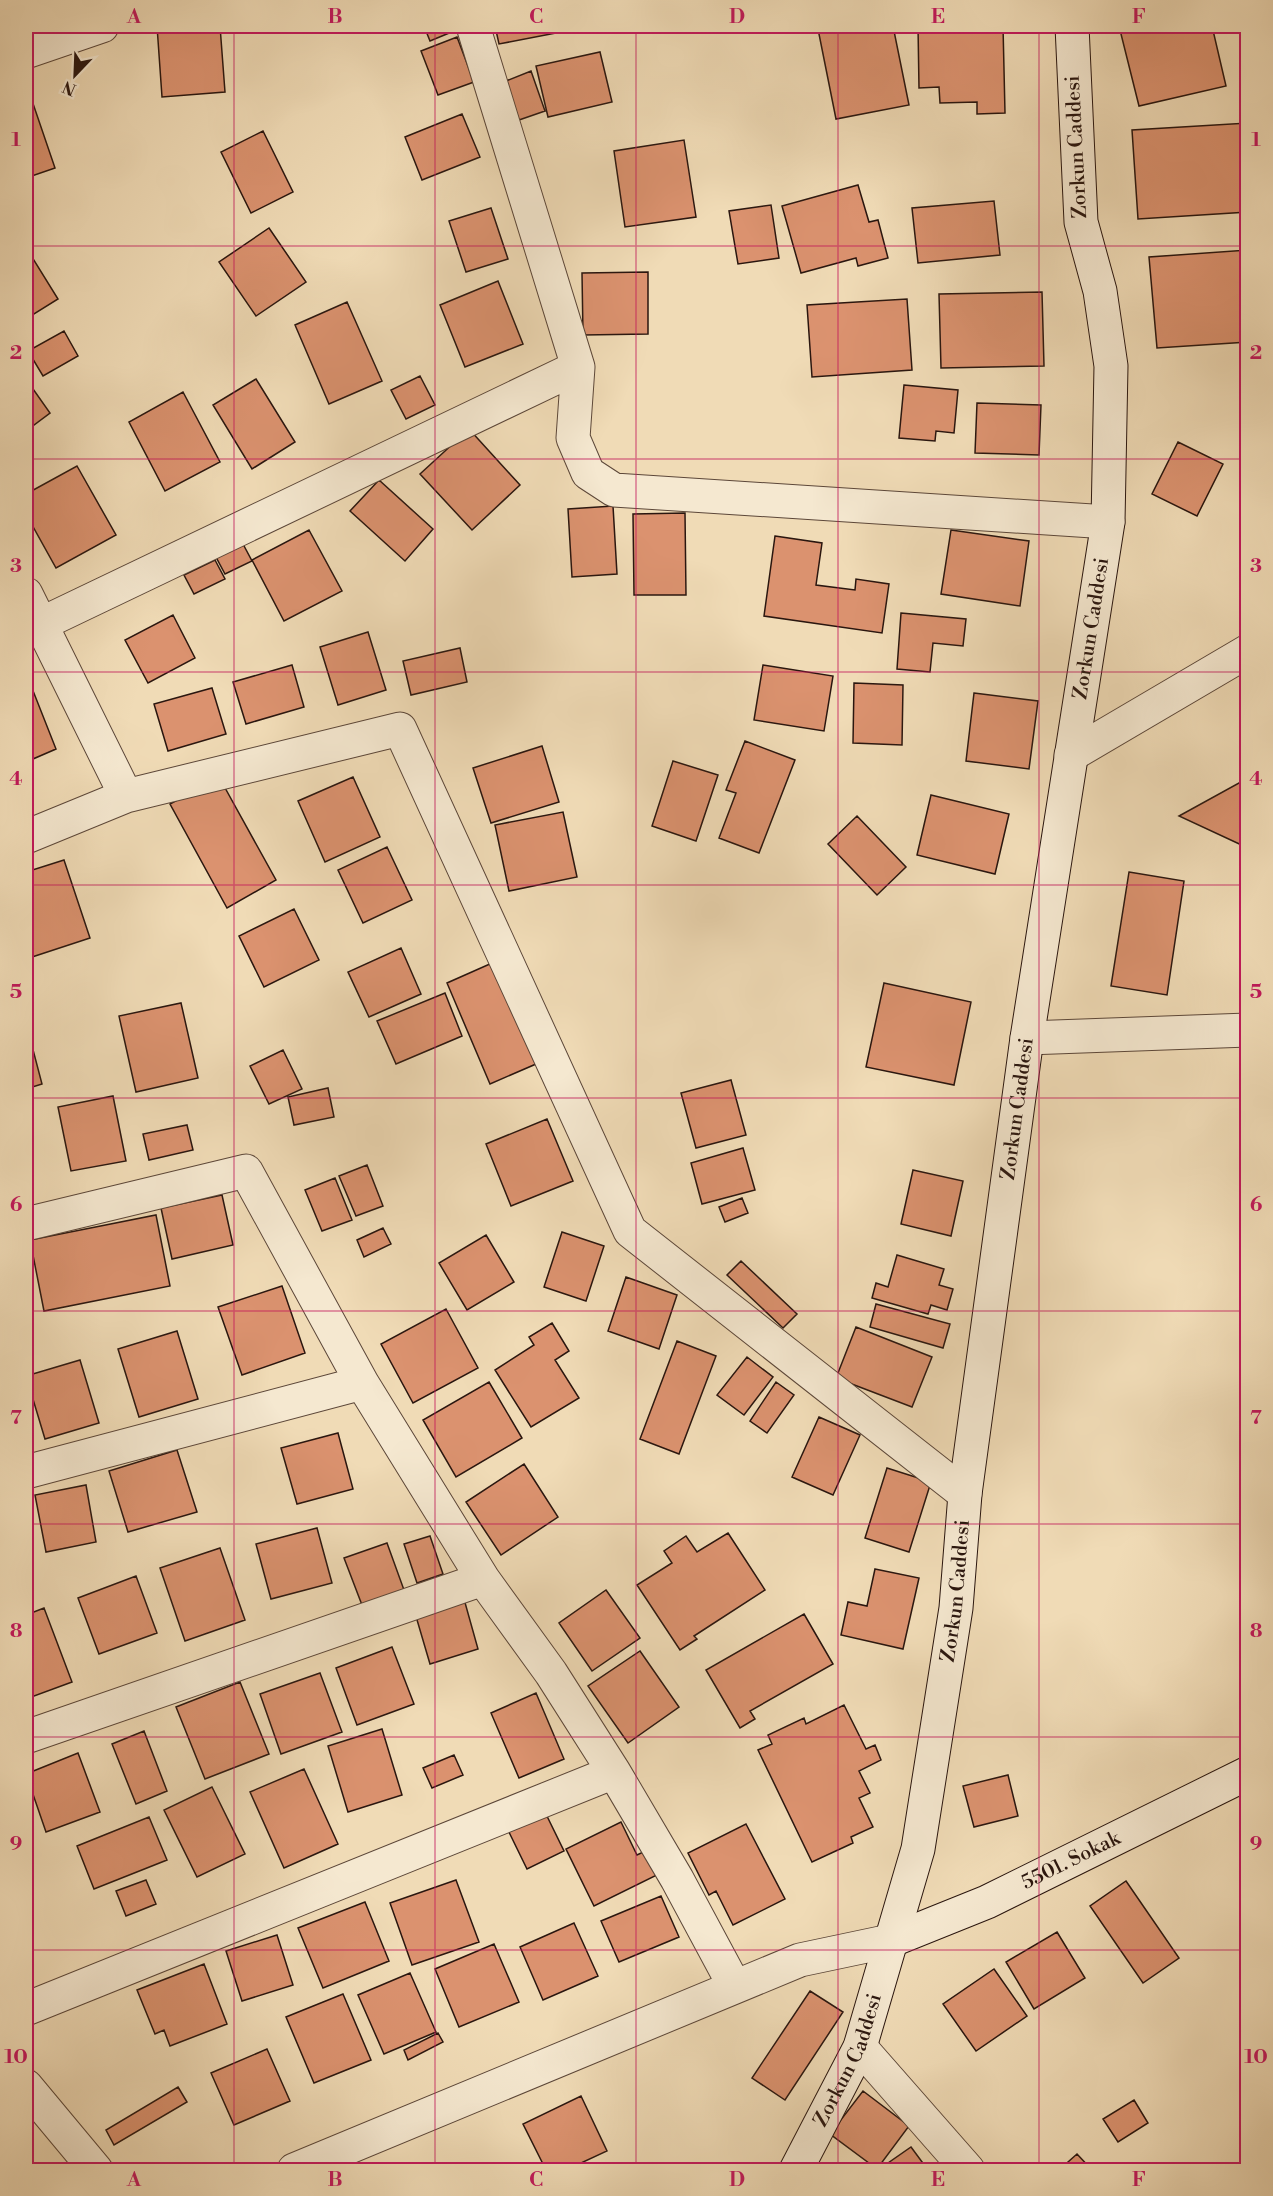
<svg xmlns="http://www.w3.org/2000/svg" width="1273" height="2196" viewBox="0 0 1273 2196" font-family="'Libre Bodoni',serif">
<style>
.building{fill:#db926f;stroke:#2a160f;stroke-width:1.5}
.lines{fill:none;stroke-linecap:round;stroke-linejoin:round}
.street-casing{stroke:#5c4739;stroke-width:35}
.secondary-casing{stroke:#2a160f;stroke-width:35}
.street{stroke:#f5e8d0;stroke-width:33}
.secondary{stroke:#f5e8d0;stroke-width:33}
.grid{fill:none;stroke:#c2185b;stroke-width:1.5;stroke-opacity:0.55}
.labels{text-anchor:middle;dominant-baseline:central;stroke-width:5;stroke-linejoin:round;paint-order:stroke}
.street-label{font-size:20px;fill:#2a160f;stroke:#f5e8d0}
.neatline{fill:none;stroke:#c2185b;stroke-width:2}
.grid-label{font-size:20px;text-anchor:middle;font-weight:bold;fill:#c2185b}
</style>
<rect width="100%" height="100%" fill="#f0dbb6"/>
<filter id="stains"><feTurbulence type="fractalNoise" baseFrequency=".00333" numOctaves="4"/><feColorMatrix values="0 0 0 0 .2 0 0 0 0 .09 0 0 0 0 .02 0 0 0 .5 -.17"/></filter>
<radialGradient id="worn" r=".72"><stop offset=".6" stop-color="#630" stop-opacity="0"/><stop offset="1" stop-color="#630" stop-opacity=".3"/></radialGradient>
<!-- building -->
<path class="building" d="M157,26H220L225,92L162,97Z
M424,26H452L454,31L430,41Z
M495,26H586L587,27L499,44Z
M835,26H893L909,105L836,119L818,29Z
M918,26H1003L1005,113L977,114V102L940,103L939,87L919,88Z
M1119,26H1212L1226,86L1139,106Z
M457,37L474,82L438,95L421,51Z
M600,52L612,102L548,117L536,66Z
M531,71L545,111L519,120L506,81Z
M26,83L55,168L26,178Z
M462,114L480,157L422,180L405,137Z
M1248,123V212L1138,219L1132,130Z
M263,131L293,192L251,213L221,152Z
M684,140L696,217L625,227L614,151Z
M858,185L869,222L878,220L888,258L858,266L856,258L801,273L782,206Z
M994,201L1000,255L918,263L912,208Z
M771,205L779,258L738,264L729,211Z
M491,208L508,259L466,272L449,221Z
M269,228L306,282L256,316L219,262Z
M27,249L58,299L26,319V250Z
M1248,250V342L1157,348L1149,257Z
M648,272V334L583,335L582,273Z
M498,281L523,344L465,367L440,305Z
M1042,292L1044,366L941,368L939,294Z
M907,299L912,370L812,377L807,305Z
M347,302L382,381L329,404L295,325Z
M64,331L78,356L43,376L28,351Z
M420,376L435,405L406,419L391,390Z
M26,379L50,413L26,431Z
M256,379L295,442L252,469L213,405Z
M904,385L958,390L954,433L936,431L935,441L899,438Z
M183,392L220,462L165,491L129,422Z
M977,403L1041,405L1039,455L975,453Z
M469,429L520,485L472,530L420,474Z
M1178,442L1223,464L1197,516L1152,494Z
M77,466L116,535L56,568L26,514V494Z
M379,480L433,529L405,561L350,511Z
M613,506L617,574L572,577L568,509Z
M685,513L686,595H634L633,514Z
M309,530L342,591L284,621L252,560Z
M951,530L1029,541L1020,606L941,594Z
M775,536L822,543L816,585L855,590L856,579L889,584L882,633L764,616Z
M243,544L252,561L225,574L216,557Z
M215,560L225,579L194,594L184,575Z
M901,613L966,619L963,646L933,643L930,672L897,669Z
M173,615L195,658L148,683L125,640Z
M368,632L386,690L338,705L320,647Z
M460,648L467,682L411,695L403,661Z
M292,665L304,707L246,724L233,682Z
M763,665L833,676L824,731L754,720Z
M26,673L56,749L26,762Z
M854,683L903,685L902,745L853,743Z
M212,688L226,734L168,751L154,704Z
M974,693L1038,701L1029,769L966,761Z
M745,741L795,760L759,853L719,838L736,793L726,790Z
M542,746L559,802L491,823L473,768Z
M673,761L718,775L696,841L652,826Z
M219,777L276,880L227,908L170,804Z
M353,777L380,837L325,862L298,801Z
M1248,778V848L1179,816Z
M931,795L1009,814L995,874L917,855Z
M563,812L577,877L509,891L495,825Z
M857,816L906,867L877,895L828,844Z
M387,847L412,900L363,923L338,870Z
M64,860L90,938L29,958L26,948V872Z
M1129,872L1184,881L1167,995L1111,986Z
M294,909L319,960L264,987L239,936Z
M401,948L421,994L369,1017L348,972Z
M492,963L536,1064L490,1084L447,983Z
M884,983L971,1002L954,1085L866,1067Z
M445,993L462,1036L396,1064L377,1021Z
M181,1003L198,1078L136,1092L119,1016Z
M26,1023L42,1084L26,1089Z
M283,1050L302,1089L269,1104L250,1066Z
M731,1080L746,1135L696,1148L681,1093Z
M328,1088L334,1117L294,1125L288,1097Z
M113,1096L126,1161L71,1171L58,1107Z
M547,1119L573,1181L511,1206L486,1144Z
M187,1125L193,1150L149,1160L143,1134Z
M743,1148L755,1190L702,1204L691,1163Z
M367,1165L383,1206L356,1216L339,1176Z
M913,1170L963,1181L951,1236L901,1224Z
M335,1178L352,1220L322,1231L305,1190Z
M222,1195L233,1245L172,1259L161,1208Z
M742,1198L748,1213L725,1222L719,1207Z
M156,1215L170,1286L44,1311L30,1240Z
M383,1228L391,1244L364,1257L357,1240Z
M562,1232L604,1246L586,1301L544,1287Z
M486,1235L514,1282L467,1310L439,1263Z
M897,1255L944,1269L939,1285L953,1289L947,1310L931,1305L928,1314L872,1298L876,1283L888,1287Z
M741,1261L797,1314L783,1328L727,1275Z
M626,1277L677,1295L659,1349L608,1331Z
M282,1286L305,1353L242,1375L218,1307Z
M876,1304L950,1324L943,1348L870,1327Z
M446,1309L478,1368L413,1403L381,1344Z
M552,1323L569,1351L555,1360L579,1398L531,1427L495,1370L534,1345L529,1337Z
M856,1327L932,1357L912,1407L836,1378Z
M177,1331L198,1399L139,1417L118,1349Z
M677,1341L716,1356L679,1454L640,1439Z
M747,1357L773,1377L744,1415L717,1395Z
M80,1360L99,1423L45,1439L26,1376Z
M489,1382L522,1438L456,1477L423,1420Z
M776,1382L794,1395L767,1433L750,1421Z
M819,1417L860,1435L833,1495L792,1477Z
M338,1433L353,1489L297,1504L281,1448Z
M177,1450L197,1512L128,1532L109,1471Z
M524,1464L558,1517L501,1555L466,1502Z
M887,1468L931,1482L909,1552L865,1538Z
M86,1485L96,1542L46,1552L35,1495Z
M317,1528L332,1583L271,1599L256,1544Z
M728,1533L765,1590L694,1636L697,1639L680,1650L637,1585L672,1563L664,1551L686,1536L697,1552Z
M430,1536L443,1574L417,1583L404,1544Z
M387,1543L404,1590L362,1605L344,1558Z
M220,1548L245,1620L185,1641L160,1568Z
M875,1569L919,1578L903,1649L841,1635L848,1602L867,1606Z
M136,1576L157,1633L99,1654L78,1598Z
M606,1590L640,1638L592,1671L559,1623Z
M464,1599L478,1649L430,1664L415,1613Z
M44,1608L72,1682L26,1699V1615Z
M804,1614L833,1664L750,1711L755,1719L740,1728L706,1670Z
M392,1647L414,1704L357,1725L336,1668Z
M640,1651L679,1707L628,1743L588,1686Z
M320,1673L342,1732L281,1754L260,1694Z
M240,1682L269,1754L205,1779L176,1707Z
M536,1693L564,1759L519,1778L491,1713Z
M844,1705L866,1749L875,1745L881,1760L859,1771L870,1793L859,1798L873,1827L851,1837L853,1843L812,1862L758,1750L772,1744L768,1735L804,1718L806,1724Z
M382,1729L402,1795L348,1812L328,1746Z
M144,1731L167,1791L136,1804L112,1744Z
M78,1753L100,1812L46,1832L26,1774Z
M454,1755L463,1775L432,1788L423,1768Z
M304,1769L338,1844L284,1868L250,1792Z
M1008,1775L1018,1816L974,1827L963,1786Z
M212,1787L245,1854L197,1877L164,1810Z
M543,1808L564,1851L527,1869L506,1826Z
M149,1817L167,1860L94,1889L77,1846Z
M621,1822L637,1855L652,1848L663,1872L594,1906L566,1849Z
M746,1824L785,1899L733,1925L716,1891L709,1895L688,1853Z
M146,1880L156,1904L126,1916L116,1891Z
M456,1880L479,1942L412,1965L390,1903Z
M1126,1881L1179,1958L1143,1983L1090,1906Z
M661,1896L679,1937L619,1962L601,1921Z
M365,1902L389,1961L323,1988L298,1928Z
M574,1923L598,1976L543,2000L520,1947Z
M1057,1932L1085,1978L1034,2009L1006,1962Z
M277,1935L293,1985L242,2001L226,1951Z
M494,1944L519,2002L459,2027L435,1969Z
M204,1964L227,2024L170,2046L164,2030L155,2034L137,1990Z
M994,1969L1027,2016L976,2051L943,2004Z
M410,1973L436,2032L384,2054L358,1995Z
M810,1991L843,2012L785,2100L752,2078Z
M343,1994L371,2060L314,2083L286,2017Z
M438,2033L443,2042L408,2060L404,2050Z
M267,2049L290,2101L234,2125L211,2073Z
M178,2087L187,2102L114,2145L106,2130Z
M863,2091L909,2126L877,2169L830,2134Z
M581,2096L607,2151L566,2170H546L523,2124Z
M1134,2100L1148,2123L1118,2142L1103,2119Z
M911,2147L928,2170H878Z
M1077,2154L1092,2170H1059Z"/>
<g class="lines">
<defs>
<path id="street" d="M473,26L578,367L573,438L588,473L614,490L1108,522
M26,52L102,26
M26,594L126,796
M41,624L578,367
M1071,755L1248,651
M26,837L126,796L400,729L630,1231L965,1494
M1027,1038L1248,1030
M26,1224L246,1171L362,1383L483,1579L551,1673L614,1772L677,1879L735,1987
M26,1472L362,1383
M26,1737L483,1579
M26,2009L614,1772
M860,2047L968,2170
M26,2086L96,2170
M294,2170L800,1960L890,1941"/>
<g id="secondary">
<path id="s1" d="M890,1941L987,1902L1248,1773"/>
<path id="s2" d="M796,2170L860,2047L918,1849L956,1608L965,1494L1027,1038L1108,522L1111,366L1100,291L1081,222L1072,26"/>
</g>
</defs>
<!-- street casing -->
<use href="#street" class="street-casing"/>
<!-- secondary casing -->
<use href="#secondary" class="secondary-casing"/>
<!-- street -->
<use href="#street" class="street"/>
<!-- secondary -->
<use href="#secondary" class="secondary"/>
</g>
<!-- grid -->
<path class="grid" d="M234,26V2170M435,26V2170M636,26V2170M838,26V2170M1039,26V2170M26,246H1248M26,459H1248M26,672H1248M26,885H1248M26,1098H1248M26,1311H1248M26,1524H1248M26,1737H1248M26,1950H1248"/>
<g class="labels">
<!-- street labels -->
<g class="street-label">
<text transform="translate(1077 147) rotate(-93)">Zorkun Caddesi</text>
<text stroke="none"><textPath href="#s2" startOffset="1578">Zorkun Caddesi</textPath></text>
<text stroke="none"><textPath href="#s2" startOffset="1092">Zorkun Caddesi</textPath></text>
<text stroke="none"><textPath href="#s2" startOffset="606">Zorkun Caddesi</textPath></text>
<text stroke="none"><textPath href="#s1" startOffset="198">5501. Sokak</textPath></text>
<text stroke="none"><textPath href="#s2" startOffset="122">Zorkun Caddesi</textPath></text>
</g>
</g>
<!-- margin -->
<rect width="1273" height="2196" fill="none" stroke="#f0dbb6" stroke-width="66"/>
<!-- north arrow -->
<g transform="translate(75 75) rotate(203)" stroke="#f5e8d0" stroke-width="4.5" paint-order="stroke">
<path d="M0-4.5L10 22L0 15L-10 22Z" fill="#2a160f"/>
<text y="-9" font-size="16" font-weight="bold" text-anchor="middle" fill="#2a160f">N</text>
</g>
<rect x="33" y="33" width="1207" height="2130" class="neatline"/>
<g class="grid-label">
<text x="134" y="23">A</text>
<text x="335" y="23">B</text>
<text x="536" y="23">C</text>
<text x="737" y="23">D</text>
<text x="938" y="23">E</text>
<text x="1139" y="23">F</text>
<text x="16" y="146">1</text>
<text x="1256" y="146">1</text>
<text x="16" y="359">2</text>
<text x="1256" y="359">2</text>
<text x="16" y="572">3</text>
<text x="1256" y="572">3</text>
<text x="16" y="785">4</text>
<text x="1256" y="785">4</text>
<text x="16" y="998">5</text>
<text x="1256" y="998">5</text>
<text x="16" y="1211">6</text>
<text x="1256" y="1211">6</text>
<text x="16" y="1424">7</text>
<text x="1256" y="1424">7</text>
<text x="16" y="1637">8</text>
<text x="1256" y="1637">8</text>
<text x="16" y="1850">9</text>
<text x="1256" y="1850">9</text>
<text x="16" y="2063">10</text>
<text x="1256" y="2063">10</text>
<text x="134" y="2186">A</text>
<text x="335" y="2186">B</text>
<text x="536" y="2186">C</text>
<text x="737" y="2186">D</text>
<text x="938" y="2186">E</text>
<text x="1139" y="2186">F</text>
</g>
<rect width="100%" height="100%" filter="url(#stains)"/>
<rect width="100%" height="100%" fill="url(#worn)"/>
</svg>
